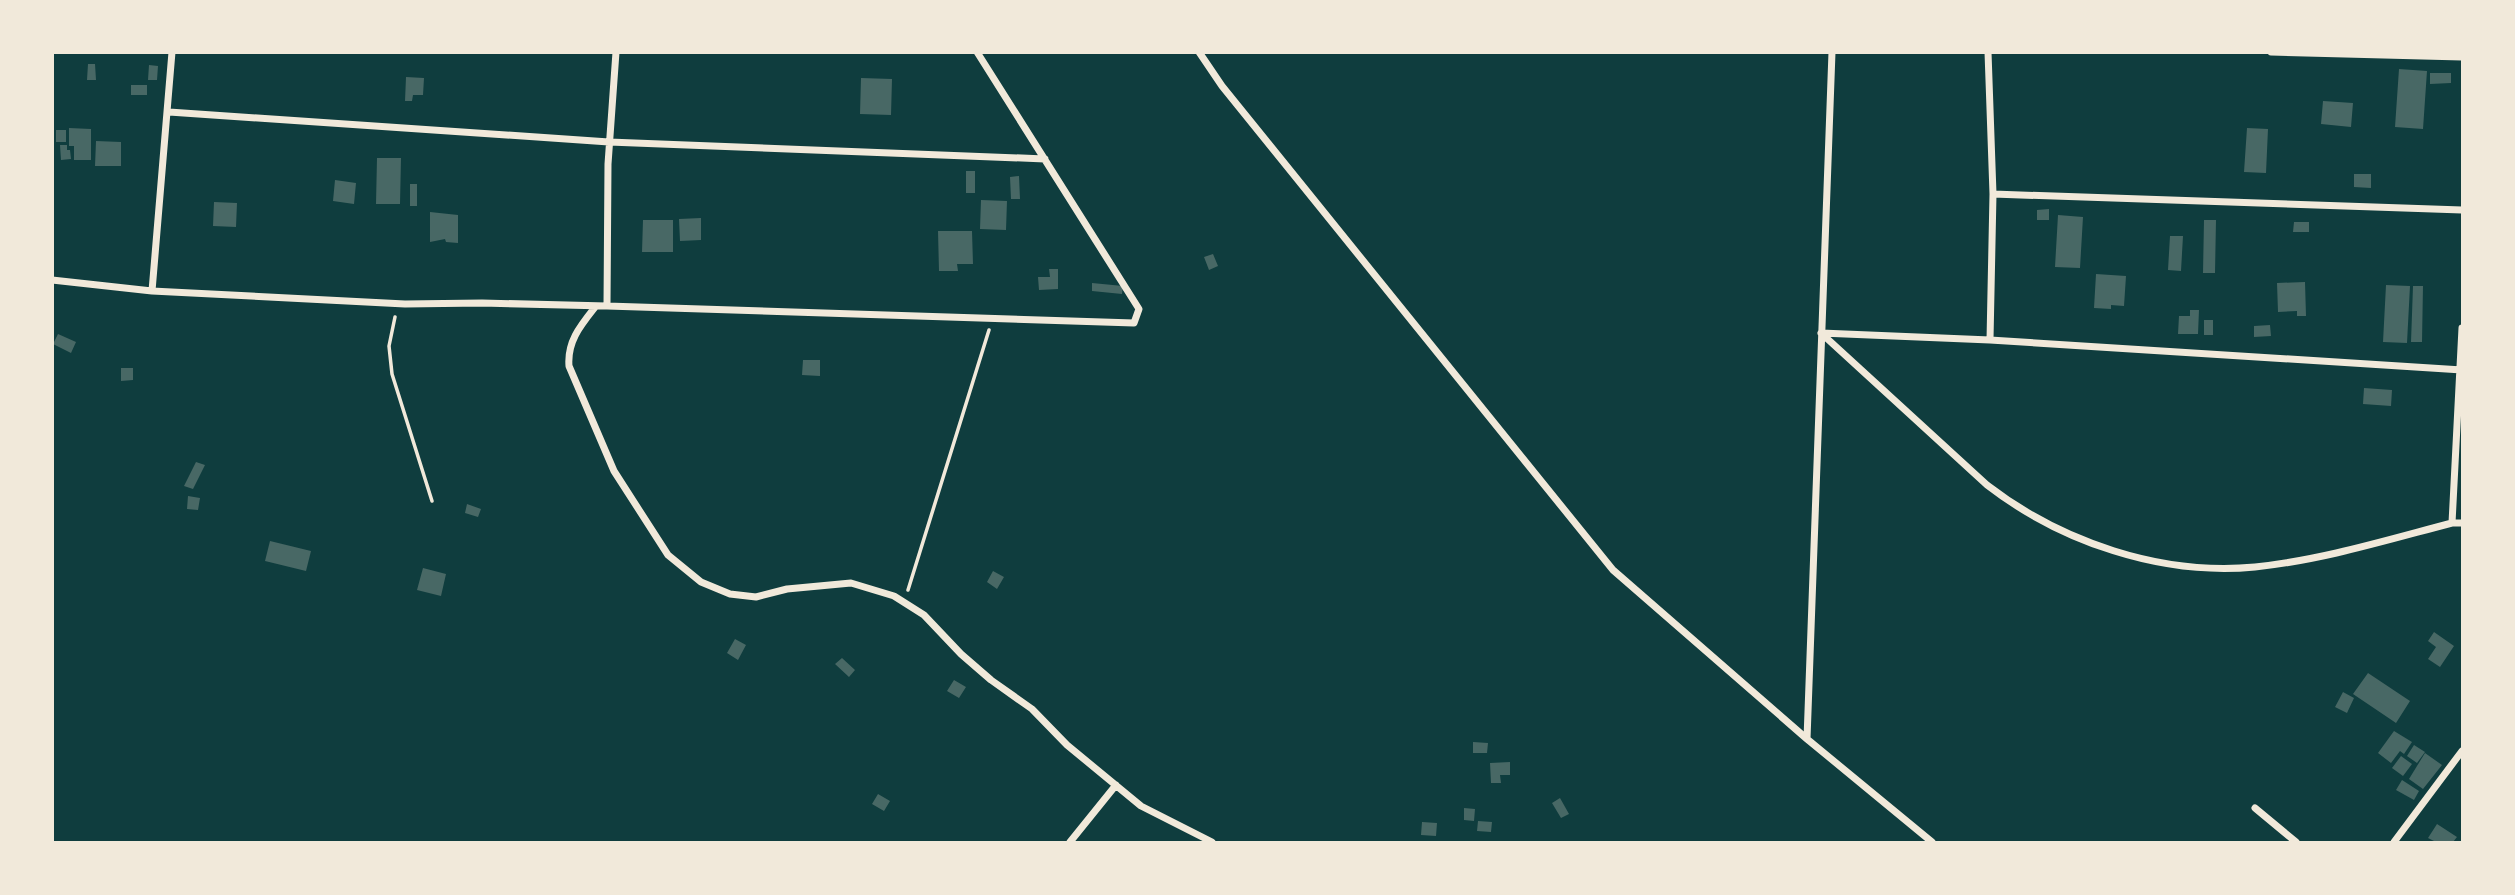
<svg xmlns="http://www.w3.org/2000/svg" width="2515" height="895" viewBox="0 0 2515 895" font-family="'Work Sans',sans-serif">
<style>
.building{fill:#486865}
.lines{fill:none;stroke-linecap:round;stroke-linejoin:round}
.path{stroke:#f1e9da;stroke-width:3.5}
.minor{stroke:#f1e9da;stroke-width:7}
</style>
<rect width="100%" height="100%" fill="#0f3d3e"/>
<!-- building -->
<path class="building" d="M88,64H95L96,80H87Z
M149,65L158,66L157,80H148Z
M2399,69L2427,71L2423,129L2395,127Z
M2430,73H2451V83L2430,84Z
M406,77L424,78L423,95H413L412,101H405Z
M861,78L892,79L891,115L860,114Z
M131,85H147V95H131Z
M2323,101L2353,103L2351,127L2321,124Z
M69,128L91,129V160H74V146H69Z
M2247,128L2268,129L2266,173L2244,172Z
M56,130H66V142H56Z
M96,141L121,142V166H95Z
M60,145H67V150H70L71,159L61,160Z
M377,158H401L400,204H376Z
M966,171H975V193H966Z
M2354,174H2371V188L2354,187Z
M1019,176L1020,199H1011L1010,177Z
M335,180L356,183L354,204L333,201Z
M410,184H417V206H410Z
M981,200L1007,201L1006,230L980,229Z
M214,202L237,203L236,227L213,226Z
M2049,209V220H2037V210Z
M430,212L458,215V243L446,242L445,239L430,242Z
M2058,215L2083,217L2080,268L2055,267Z
M701,218V240L680,241L679,219Z
M643,220H673V252H642Z
M2204,220H2216L2215,273H2203Z
M2294,222H2309V232H2293Z
M938,231H972L973,264H957L958,271H939Z
M2170,236H2183L2181,271L2168,270Z
M1213,254L1218,266L1209,270L1204,257Z
M1049,269H1058V289L1039,290L1038,277H1050Z
M2096,274L2126,276L2124,306L2111,305V309L2094,308Z
M2305,282L2306,316H2297V311L2278,312L2277,283Z
M1092,283L1123,286L1122,294L1092,291Z
M2386,285L2410,286L2407,343L2383,342Z
M2413,286H2423L2422,342H2411Z
M2190,310H2199L2198,334H2178L2179,316H2190Z
M2204,320H2213V335H2204Z
M2270,325L2271,336L2254,337V326Z
M58,334L76,342L71,353L53,344Z
M803,360H820V376L802,375Z
M121,368H133V380L121,381Z
M2364,388L2392,390L2391,406L2363,404Z
M196,462L205,465L193,489L184,486Z
M188,496L200,498L198,510L187,509Z
M467,504L481,509L478,517L465,513Z
M270,541L311,551L306,571L265,561Z
M423,568L446,574L441,596L417,590Z
M993,571L1004,577L997,589L987,582Z
M2434,632L2454,646L2440,667L2428,659L2436,647L2428,641Z
M735,639L746,645L738,660L727,653Z
M842,658L855,670L849,677L835,664Z
M2368,673L2410,701L2396,723L2353,694Z
M954,680L966,687L959,698L947,691Z
M2343,692L2354,698L2347,713L2335,707Z
M2394,731L2412,742L2404,754L2400,751L2391,763L2378,753Z
M1473,742L1488,743L1487,753H1473Z
M2414,745L2425,752L2417,763L2407,756Z
M2425,753L2442,765L2423,789L2409,779Z
M2401,756L2412,764L2403,776L2392,768Z
M1510,762V775H1500L1501,783H1491L1490,763Z
M2402,780L2419,791L2414,800L2396,790Z
M878,794L890,801L884,811L872,804Z
M1560,798L1569,814L1561,818L1552,803Z
M1464,808L1475,809L1474,821L1464,820Z
M1478,821L1492,822L1491,832L1477,831Z
M1422,822L1437,823L1436,836L1421,835Z
M2437,824L2457,837L2453,842H2436L2428,838Z"/>
<g class="lines">
<!-- path -->
<path class="path" d="M395,317L389,346L392,374L432,501
M908,590L989,330"/>
<!-- minor -->
<path class="minor" d="M1199,52L1222,86L1613,570L1807,739L1932,842
M1988,52L1993,194L1990,340
M2271,52L2462,57
M169,112L609,142L1045,159
M1993,194L2462,210
M52,280L152,291L405,304L482,303L607,306L1134,323L1139,309L977,52
M152,291L172,52
M596,306C581,325 567,341 569,366L614,471L668,555L701,582L730,594L756,597L787,589L851,583L894,596L924,615L961,654L991,680L1032,709L1067,745L1141,806L1212,842
M607,306L608,164L616,52
M1821,333L1987,485C2061,542 2161,576 2255,567C2322,560 2387,540 2452,523H2462
M1821,333L1990,340L2462,370
M2452,523L2462,328
M1807,739L1832,52
M2255,808L2296,842
M1070,842L1116,785
M2394,842L2462,751"/>
</g>
<!-- border -->
<rect width="2515" height="895" fill="none" stroke="#f1e9da" stroke-width="108"/>
</svg>
